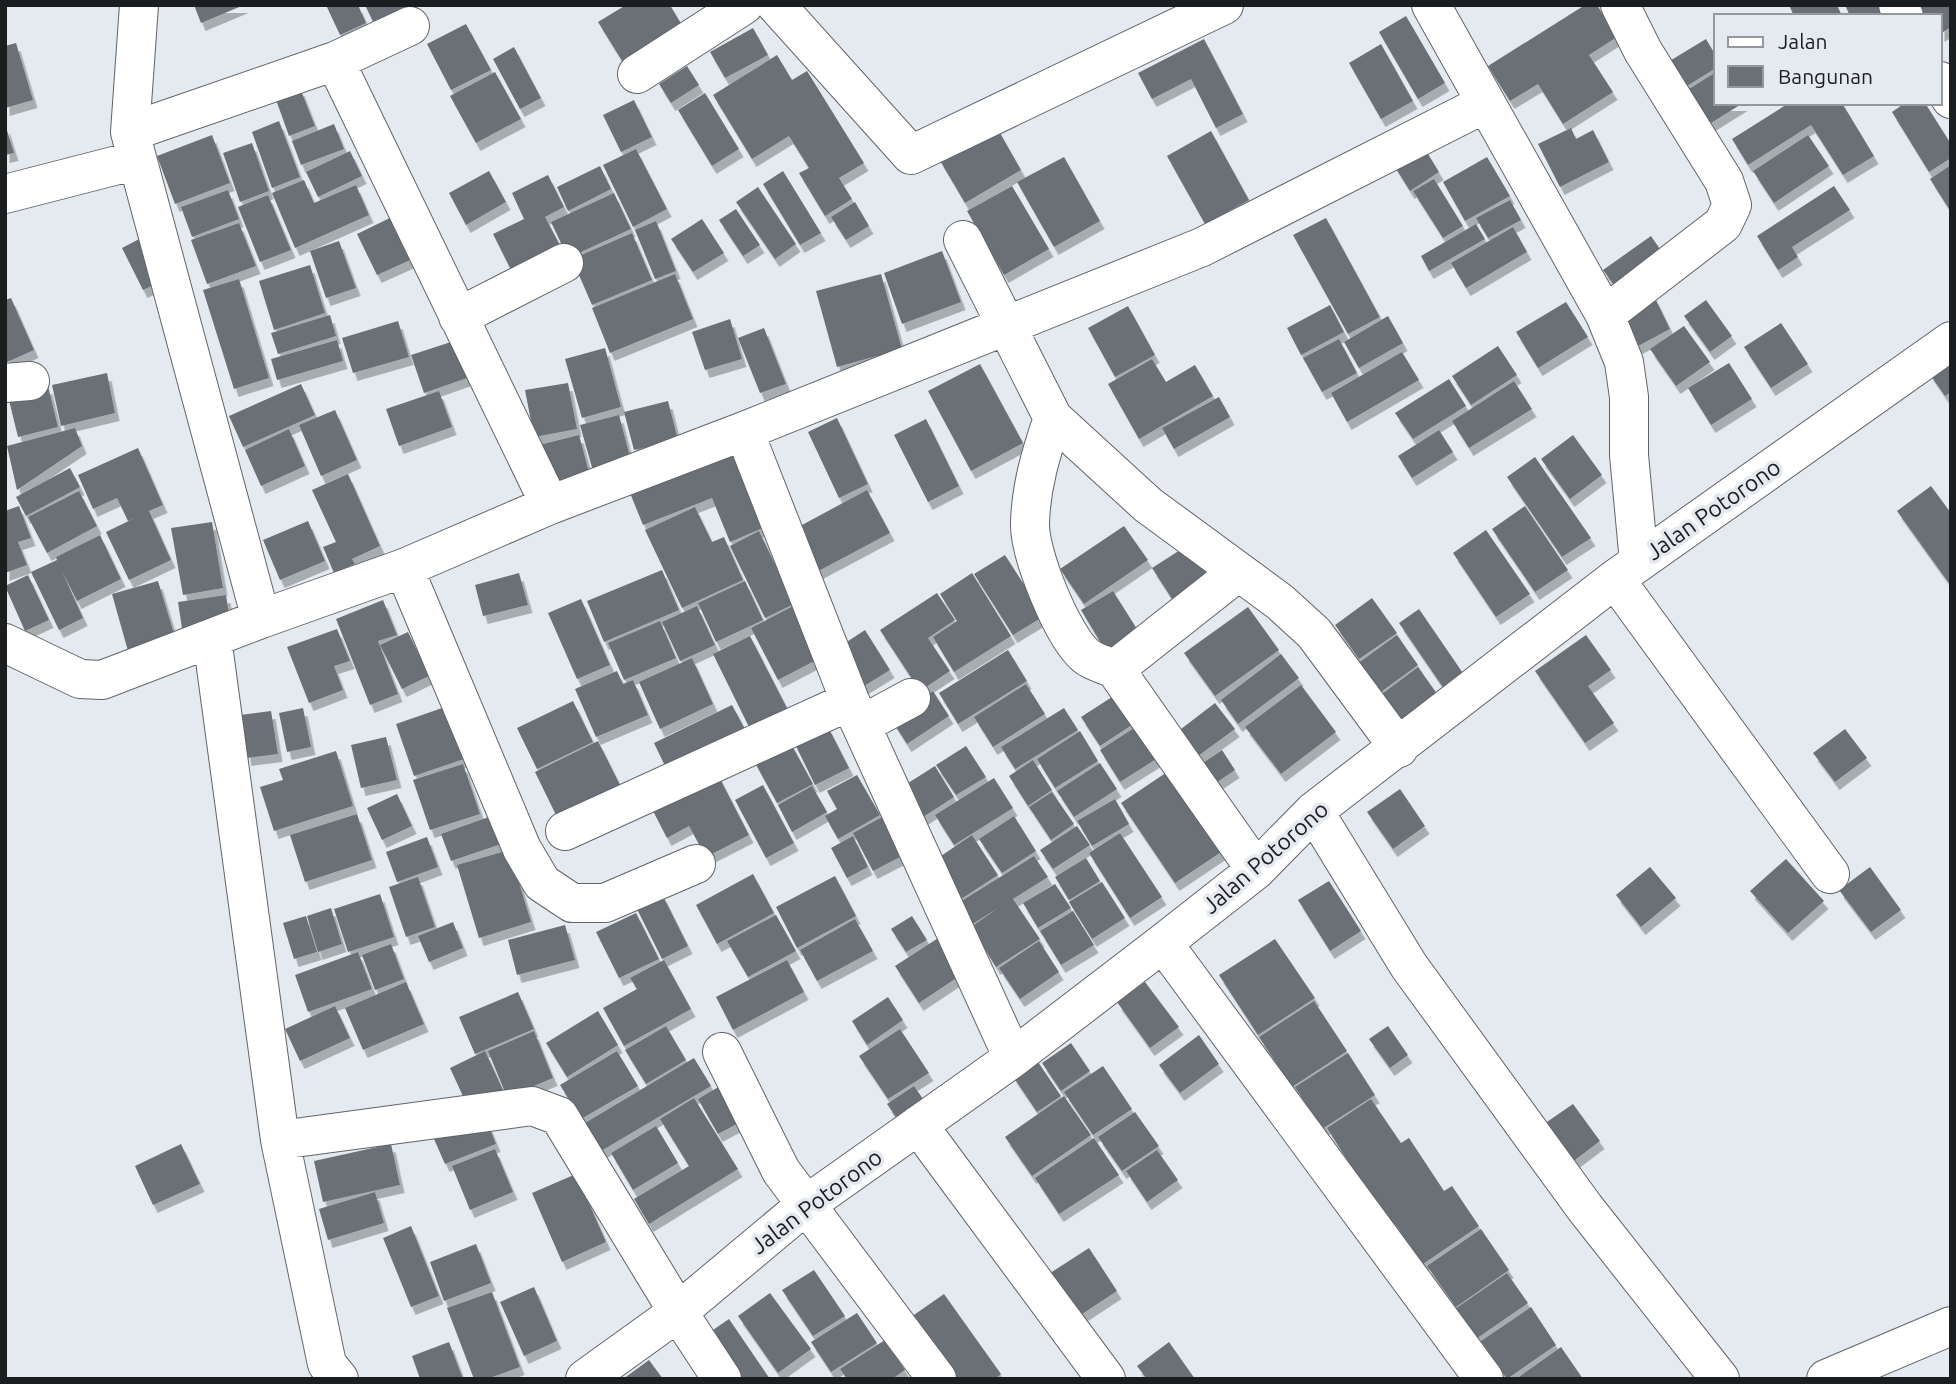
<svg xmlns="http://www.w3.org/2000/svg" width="1956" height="1384" viewBox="0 0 1956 1384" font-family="Ubuntu,sans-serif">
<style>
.building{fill:#6b7074;filter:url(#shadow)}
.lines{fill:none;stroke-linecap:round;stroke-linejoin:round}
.minor-casing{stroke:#606469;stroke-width:40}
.minor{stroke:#fff;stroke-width:38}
.labels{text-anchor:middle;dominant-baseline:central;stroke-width:7;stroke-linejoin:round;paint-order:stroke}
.street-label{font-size:23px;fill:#1c1d1f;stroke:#e4eaef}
</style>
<defs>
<filter id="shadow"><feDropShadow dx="4.5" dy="8" stdDeviation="0" flood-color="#0004"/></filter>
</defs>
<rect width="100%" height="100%" fill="#e4eaef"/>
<!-- building -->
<path class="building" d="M194,5H244L201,23Z
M326,5H358L366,23L340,35Z
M365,5H422L375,26Z
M626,5H670L683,27L624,64L598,22Z
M1585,5H1597L1617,37L1589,55L1613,92L1563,124L1538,84L1510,101L1488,66Z
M1789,5H1837L1842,16H1794Z
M1845,5H1880L1886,16H1850Z
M1919,5H1951V27L1940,34V16H1916L1922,11Z
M1406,16L1445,83L1418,99L1379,32Z
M466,24L491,70L451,90L427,44Z
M753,28L768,55L725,78L710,52Z
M1204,39L1243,114L1216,128L1191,79L1152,99L1138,73Z
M1706,39L1716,56V68L1679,91L1663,65Z
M16,43L33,100L5,108V46Z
M1381,44L1413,101L1381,119L1349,63Z
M514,47L541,98L520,109L493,59Z
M777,55L792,80L807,71L864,163L839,178L852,199L825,216L799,173L809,168L789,136L752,159L713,95Z
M687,66L699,85L671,103L659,84Z
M495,72L521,119L476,143L450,96Z
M1716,72V103H1743L1703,128L1681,94Z
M300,88L315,126L289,136L275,97Z
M705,93L739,149L712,166L678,110Z
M634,100L652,137L621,152L603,115Z
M1789,103H1842L1874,156L1843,175L1811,125L1748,165L1732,139Z
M1905,103H1925L1951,144V158L1929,172L1892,112Z
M279,121L300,177L272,188L252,132Z
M5,124L14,153L5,155Z
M334,124L344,149L301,165L292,141Z
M996,126L1021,170L965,203L939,159Z
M1571,128L1576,139L1593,130L1609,162L1560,187L1538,144Z
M1211,131L1249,200L1205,224L1167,156Z
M212,135L230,183L175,204L157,156Z
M1808,135L1829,166L1774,203L1753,171Z
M1420,141L1439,172L1410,191L1390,159Z
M252,143L269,191L240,202L223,153Z
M636,149L667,209L633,227L603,165Z
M350,151L362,176L318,197L306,172Z
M1064,157L1100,221L1054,247L1017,182Z
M1487,157L1510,196L1465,221L1443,182Z
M1951,165V212L1930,179Z
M600,166L611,189L568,211L557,187Z
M489,171L506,202L466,225L449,193Z
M783,171L821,233L800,245L763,184Z
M548,175L564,207L545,217L563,251L514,276L493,234L524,219L512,193Z
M1434,179L1463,226L1443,238L1413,191Z
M304,180L314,203L356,185L369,215L295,248L272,193Z
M1012,186L1049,249L1004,275L967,211Z
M1834,186L1850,210L1792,247L1798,257L1778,270L1757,236Z
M758,187L796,244L775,259L736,202Z
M228,190L239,219L192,237L181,207Z
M614,193L631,229L568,258L551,222Z
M268,195L291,250L260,262L238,207Z
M1510,200L1521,220L1488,238L1476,218Z
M855,202L869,226L846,240L831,217Z
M736,209L760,245L743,256L719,220Z
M398,214L419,256L377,275L357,234Z
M1326,218L1380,317L1348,334L1293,235Z
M702,219L724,253L693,272L671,239Z
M656,221L676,271L655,279L635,230Z
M239,223L256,266L207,284L191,240Z
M1476,224L1485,239L1429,271L1421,256Z
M1513,227L1527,252L1466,288L1451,263Z
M632,233L652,280L592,305L572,259Z
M145,236L166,279L143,290L122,248Z
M1651,236L1666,258L1619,292L1603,270Z
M339,241L356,288L326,298L310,251Z
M942,251L961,302L902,324L884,273Z
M310,265L325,313L274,330L259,281Z
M675,274L693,319L610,353L592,308Z
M881,274L902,349L837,367L816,291Z
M239,279L269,378L234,389L203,290Z
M1654,296L1670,329L1638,346L1621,313Z
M11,298L34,350L5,363V300Z
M1706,300L1732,336L1710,352L1684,316Z
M1566,302L1588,337L1538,368L1516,332Z
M1330,305L1344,332L1301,355L1287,328Z
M1128,306L1155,355L1115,377L1088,328Z
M330,315L336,336L278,354L271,333Z
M1388,316L1403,343L1359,368L1344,342Z
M730,319L742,359L705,370L692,332Z
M398,321L409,357L353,373L342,338Z
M1781,323L1808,364L1771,388L1744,347Z
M1684,326L1710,362L1676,386L1650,349Z
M764,328L786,384L760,393L738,338Z
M1339,339L1357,373L1322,392L1303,358Z
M337,340L343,361L277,380L271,359Z
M454,341L467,378L424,393L411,355Z
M1498,346L1517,375L1471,405L1452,376Z
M605,348L621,407L582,418L565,359Z
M1402,352L1419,380L1347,422L1331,393Z
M1951,358V392L1945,396L1929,373Z
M1152,359L1166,382L1195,365L1213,396L1139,439L1108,384Z
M1729,363L1752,399L1711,425L1688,388Z
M980,364L1023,443L971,471L928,391Z
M107,373L115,413L61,426L52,385Z
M1449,379L1466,406L1413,439L1395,413Z
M1514,381L1532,409L1469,448L1452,421Z
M568,383L577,429L534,437L525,390Z
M301,384L315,415L243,447L229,416Z
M48,386L58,427L18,437L8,396Z
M439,391L452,427L399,446L386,409Z
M1219,397L1230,417L1174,449L1162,428Z
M668,401L678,440L634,450L624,412Z
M335,410L357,460L321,476L299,425Z
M619,415L633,468L595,478L580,425Z
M837,418L868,484L839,498L808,432Z
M926,419L959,486L928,502L894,435Z
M75,428L82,446L17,490L7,446Z
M289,429L305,466L261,486L245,450Z
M1439,430L1453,452L1412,478L1398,456Z
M579,435L592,483L552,493L539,445Z
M1573,435L1602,475L1570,499L1541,459Z
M138,448L163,505L149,511L171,560L129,580L106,532L143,514L128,521L117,498L93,509L78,475Z
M734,452L765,527L730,542L712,498L643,525L630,493Z
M1535,457L1591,538L1562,557L1507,477Z
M70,468L80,487L26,516L16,497Z
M348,474L380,546L352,559L355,564L334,573L323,547L336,542L312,490Z
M1931,486L1951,513V586L1897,511Z
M867,490L890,533L811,575L789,532Z
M79,491L97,526L47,553L28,517Z
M19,506L31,538L18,542L27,565L5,573V511Z
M1525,506L1568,570L1535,592L1492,529Z
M695,507L712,542L724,537L743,580L682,608L645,530Z
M308,521L325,561L280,580L263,540Z
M212,522L223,588L183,595L171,528Z
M1124,526L1148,560L1084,604L1060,569Z
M1486,530L1530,594L1496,617L1453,553Z
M759,531L794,604L765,618L730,546Z
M100,535L121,579L77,601L61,569L83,618L59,630L31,572L57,560L56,557Z
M1188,545L1214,585L1178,608L1152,568Z
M1005,555L1044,616L1013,635L974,574Z
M662,570L679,610L604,642L587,601Z
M519,573L528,605L483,616L475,585Z
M972,573L1011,636L954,672L933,637L957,621L940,594Z
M28,575L49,620L25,631L5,586Z
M158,581L175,637L128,651L112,594Z
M745,581L763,620L716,642L698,603Z
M1113,591L1142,637L1110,658L1081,610Z
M937,593L955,620L928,638L950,671L920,691L880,630Z
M226,595L231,628L183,635L178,602Z
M1372,598L1397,633L1359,659L1335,625Z
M581,599L610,665L577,679L548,613Z
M383,600L397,635L378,641L398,694L370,705L336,619Z
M795,605L822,657L778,680L751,628Z
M697,606L715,645L680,661L662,622Z
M1248,607L1279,650L1215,696L1184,653Z
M1419,609L1469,682L1449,696L1399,623Z
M660,621L676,658L624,680L608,643Z
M337,629L350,661L334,666L343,690L309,703L287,647Z
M865,630L890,670L861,688L836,649Z
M408,632L429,676L402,689L380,645Z
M1397,635L1418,665L1378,694L1357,664Z
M1586,635L1611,670L1588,686L1614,723L1585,743L1535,671Z
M750,636L789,712L751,731L713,654Z
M1008,650L1027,681L958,724L939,693Z
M1281,654L1299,678L1238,724L1221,700Z
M692,658L713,704L660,729L639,682Z
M1418,667L1438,695L1395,728L1374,700Z
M617,671L623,684L633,680L648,715L596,737L575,689Z
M1026,684L1045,714L993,747L974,717Z
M1301,685L1336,732L1281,774L1245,727Z
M1126,688L1144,717L1100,746L1081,717Z
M933,691L949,716L907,744L891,719Z
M573,701L593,742L537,769L517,728Z
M1215,703L1235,729L1187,764L1168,739Z
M732,705L746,731L667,770L654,743Z
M448,706L467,758L414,776L396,724Z
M303,708L311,747L287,752L279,713Z
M1064,708L1078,730L1015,769L1001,747Z
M271,711L278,754L247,758L240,715Z
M1148,719L1169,751L1120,782L1100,750Z
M827,725L849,768L815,785L794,742Z
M1845,729L1867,758L1835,782L1813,753Z
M1080,731L1098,761L1055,788L1037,759Z
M386,737L397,780L361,788L351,745Z
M598,741L622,789L559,821L535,772Z
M790,742L813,784L777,803L754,761Z
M966,746L986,777L956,795L936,765Z
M1222,750L1235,770L1204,791L1191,771Z
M336,751L353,806L274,831L260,787L283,780L279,769Z
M1033,760L1052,790L1028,806L1009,776Z
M1100,763L1117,789L1074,817L1057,791Z
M463,764L480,814L430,830L413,780Z
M1179,764L1233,844L1175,883L1121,803Z
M935,766L954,797L917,821L897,790Z
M716,771L749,835L706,857L689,826L667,838L650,805Z
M857,775L880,815L838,839L825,816L837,809L827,791Z
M994,778L1013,808L954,845L935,815Z
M763,785L794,843L766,858L735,800Z
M812,786L827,812L792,832L778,805Z
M1400,789L1425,826L1393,849L1367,812Z
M1052,792L1074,824L1051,840L1029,807Z
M397,794L412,826L382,840L367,808Z
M1115,799L1129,824L1092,846L1077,821Z
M500,813L510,841L451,861L441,834Z
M357,814L372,860L305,882L290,835Z
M1014,816L1036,851L1002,873L979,839Z
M882,817L902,856L873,871L853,833Z
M1077,826L1090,845L1053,869L1040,850Z
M1120,833L1162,897L1130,918L1089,853Z
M972,835L998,875L961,899L935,860Z
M853,836L868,867L847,878L831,848Z
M427,837L438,867L397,882L386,852Z
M509,850L531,922L479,938L457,865Z
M1034,856L1048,877L1013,899L1040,939L996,967L971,927L998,908L968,927L955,905Z
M1086,858L1100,881L1069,900L1055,877Z
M1786,859L1824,901L1788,933L1750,891Z
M1650,867L1676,898L1641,927L1616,895Z
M1870,867L1901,910L1871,932L1839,890Z
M753,874L774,913L717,944L696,905Z
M835,876L856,916L797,948L776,907Z
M418,877L435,927L406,937L389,887Z
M1329,881L1361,931L1330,951L1298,900Z
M1102,882L1125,918L1092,939L1069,902Z
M1055,884L1071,908L1038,928L1023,903Z
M380,894L394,937L348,952L334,909Z
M662,894L688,946L662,959L636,907Z
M331,908L342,944L318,952L307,916Z
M1073,911L1094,945L1061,965L1040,931Z
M636,913L659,959L619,978L596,932Z
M776,915L796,951L748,977L727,941Z
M306,916L317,952L294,959L283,923Z
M912,916L927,940L906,952L891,929Z
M855,919L873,951L817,981L800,950Z
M453,922L463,948L429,962L418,936Z
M565,925L575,960L517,975L508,940Z
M946,933L970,969L919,1003L895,966Z
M1275,939L1315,998L1258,1035L1219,975Z
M1039,941L1059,972L1020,999L999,968Z
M391,944L404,979L375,990L362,955Z
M358,952L372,989L308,1012L295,975Z
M664,960L691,1009L624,1046L603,1008L637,989L630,978Z
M787,960L804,992L733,1030L716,997Z
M406,982L424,1024L363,1050L345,1008Z
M1145,982L1179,1027L1150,1048L1117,1002Z
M518,992L534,1029L475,1054L459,1017Z
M888,997L903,1020L867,1045L852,1021Z
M1314,1001L1347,1051L1292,1087L1259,1037Z
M335,1006L350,1038L300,1061L285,1029Z
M598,1011L618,1045L567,1077L546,1043Z
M666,1026L686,1060L646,1084L625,1050Z
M1388,1026L1408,1055L1390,1068L1369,1039Z
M900,1029L929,1073L888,1099L859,1056Z
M534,1031L553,1078L507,1097L488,1051Z
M1199,1035L1219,1064L1180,1093L1159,1065Z
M1071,1043L1090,1071L1061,1091L1042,1063Z
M485,1051L503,1090L468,1107L450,1068Z
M617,1051L638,1086L581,1119L560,1085Z
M1348,1053L1375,1095L1322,1129L1295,1087Z
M694,1058L711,1086L601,1151L585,1123Z
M1036,1059L1061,1096L1037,1112L1012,1075Z
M1103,1066L1132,1109L1093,1135L1064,1092Z
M727,1082L748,1118L718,1134L698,1099Z
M914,1086L923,1099L896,1117L887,1104Z
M1064,1096L1091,1135L1032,1176L1005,1137Z
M694,1098L738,1169L649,1224L634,1199L689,1166L660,1119Z
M1371,1099L1401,1143L1409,1138L1444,1191L1452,1186L1479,1226L1423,1264L1395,1224L1390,1227L1327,1128Z
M1573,1104L1600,1141L1571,1163L1544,1124Z
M1135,1112L1159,1146L1122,1171L1098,1137Z
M486,1119L496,1144L445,1164L434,1139Z
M656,1126L678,1163L633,1190L611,1153Z
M1094,1138L1119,1175L1059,1214L1035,1178Z
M181,1144L200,1184L153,1205L135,1166Z
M391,1144L400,1185L323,1202L314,1161Z
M495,1149L513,1192L470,1210L452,1166Z
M1157,1150L1178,1180L1147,1202L1126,1171Z
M576,1174L606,1242L562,1262L532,1193Z
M375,1192L384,1223L328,1240L319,1209Z
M411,1226L439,1296L411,1307L383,1238Z
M1481,1229L1509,1270L1456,1307L1427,1266Z
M476,1244L491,1283L444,1301L430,1262Z
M1089,1248L1117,1291L1070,1322L1041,1279Z
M814,1270L845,1316L813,1336L782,1290Z
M1507,1273L1528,1303L1473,1341L1452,1311Z
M534,1287L557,1341L524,1356L500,1302Z
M492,1292L520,1367L487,1379H474L447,1308Z
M770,1293L811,1349L778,1373L738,1316Z
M944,1294L1001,1374L995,1379H955L911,1317Z
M1531,1307L1556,1345L1507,1379L1481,1341Z
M857,1313L877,1343L831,1372L811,1342Z
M729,1319L770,1379H728L700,1339Z
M885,1340L905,1370L892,1379H847L840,1369Z
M449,1342L463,1379H420L412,1356Z
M1169,1342L1195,1379H1147L1137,1366Z
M1561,1347L1583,1379H1516Z
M649,1360L663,1379H623Z"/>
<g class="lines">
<defs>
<path id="minor" d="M139,5L130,132L261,619
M776,5L911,155L1224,5
M1431,5L1605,315L1624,362L1629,397V455L1639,562
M1898,5L1904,16
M335,61L410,26
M637,74L744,5
M1940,81L1951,99
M130,132L335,61L550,505
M5,194L137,160
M963,240L1053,418L1148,505L1280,602L1314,633L1399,748
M1605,315L1723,224L1732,205L1724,181L1643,51L1620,5
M458,317L564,263
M5,383L30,381
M1053,418C1041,453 1031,486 1030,523C1029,553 1062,636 1086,656C1093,662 1106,665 1115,669L1256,870
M744,431L850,701L1013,1058
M404,568L522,849L542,883L572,903H605L696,864
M1615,579L1830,874
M212,638L280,1140L327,1364L339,1379
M5,643L80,679L102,680L261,619L404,568L550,505L744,431L1202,247L1486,103
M1115,669L1238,572
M861,725L911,698
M1314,811L1409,966L1585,1208L1720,1379
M565,831L850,701
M1163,943L1484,1379
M722,1052L781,1171L937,1379
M918,1125L1106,1379
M280,1140L532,1106L559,1116L678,1312L722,1379
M585,1379L678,1312L807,1204L1013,1058L1163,943L1256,870L1314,811L1615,579L1951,341
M1826,1379L1951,1326"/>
</defs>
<!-- minor casing -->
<use href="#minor" class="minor-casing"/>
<!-- minor -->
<use href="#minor" class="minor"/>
</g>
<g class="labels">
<!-- street labels -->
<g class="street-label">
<text transform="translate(1713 509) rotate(-35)">Jalan Potorono</text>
<text transform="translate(1265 857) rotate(-41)">Jalan Potorono</text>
<text transform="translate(816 1201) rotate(-37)">Jalan Potorono</text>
</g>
</g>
<!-- border -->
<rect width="1956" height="1384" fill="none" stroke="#1c1d1f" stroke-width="14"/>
<!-- legend -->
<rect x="1714" y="14" width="228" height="91" fill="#e4eaef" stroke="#94989c" stroke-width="2"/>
<rect x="1728" y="37" width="35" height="10" fill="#ffffff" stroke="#94989c" stroke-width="2"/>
<text x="1778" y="49" font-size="21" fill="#1c1d1f">Jalan</text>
<rect x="1728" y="66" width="35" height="21" fill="#6b7074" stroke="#94989c" stroke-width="2"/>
<text x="1778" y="84" font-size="21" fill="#1c1d1f">Bangunan</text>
</svg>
